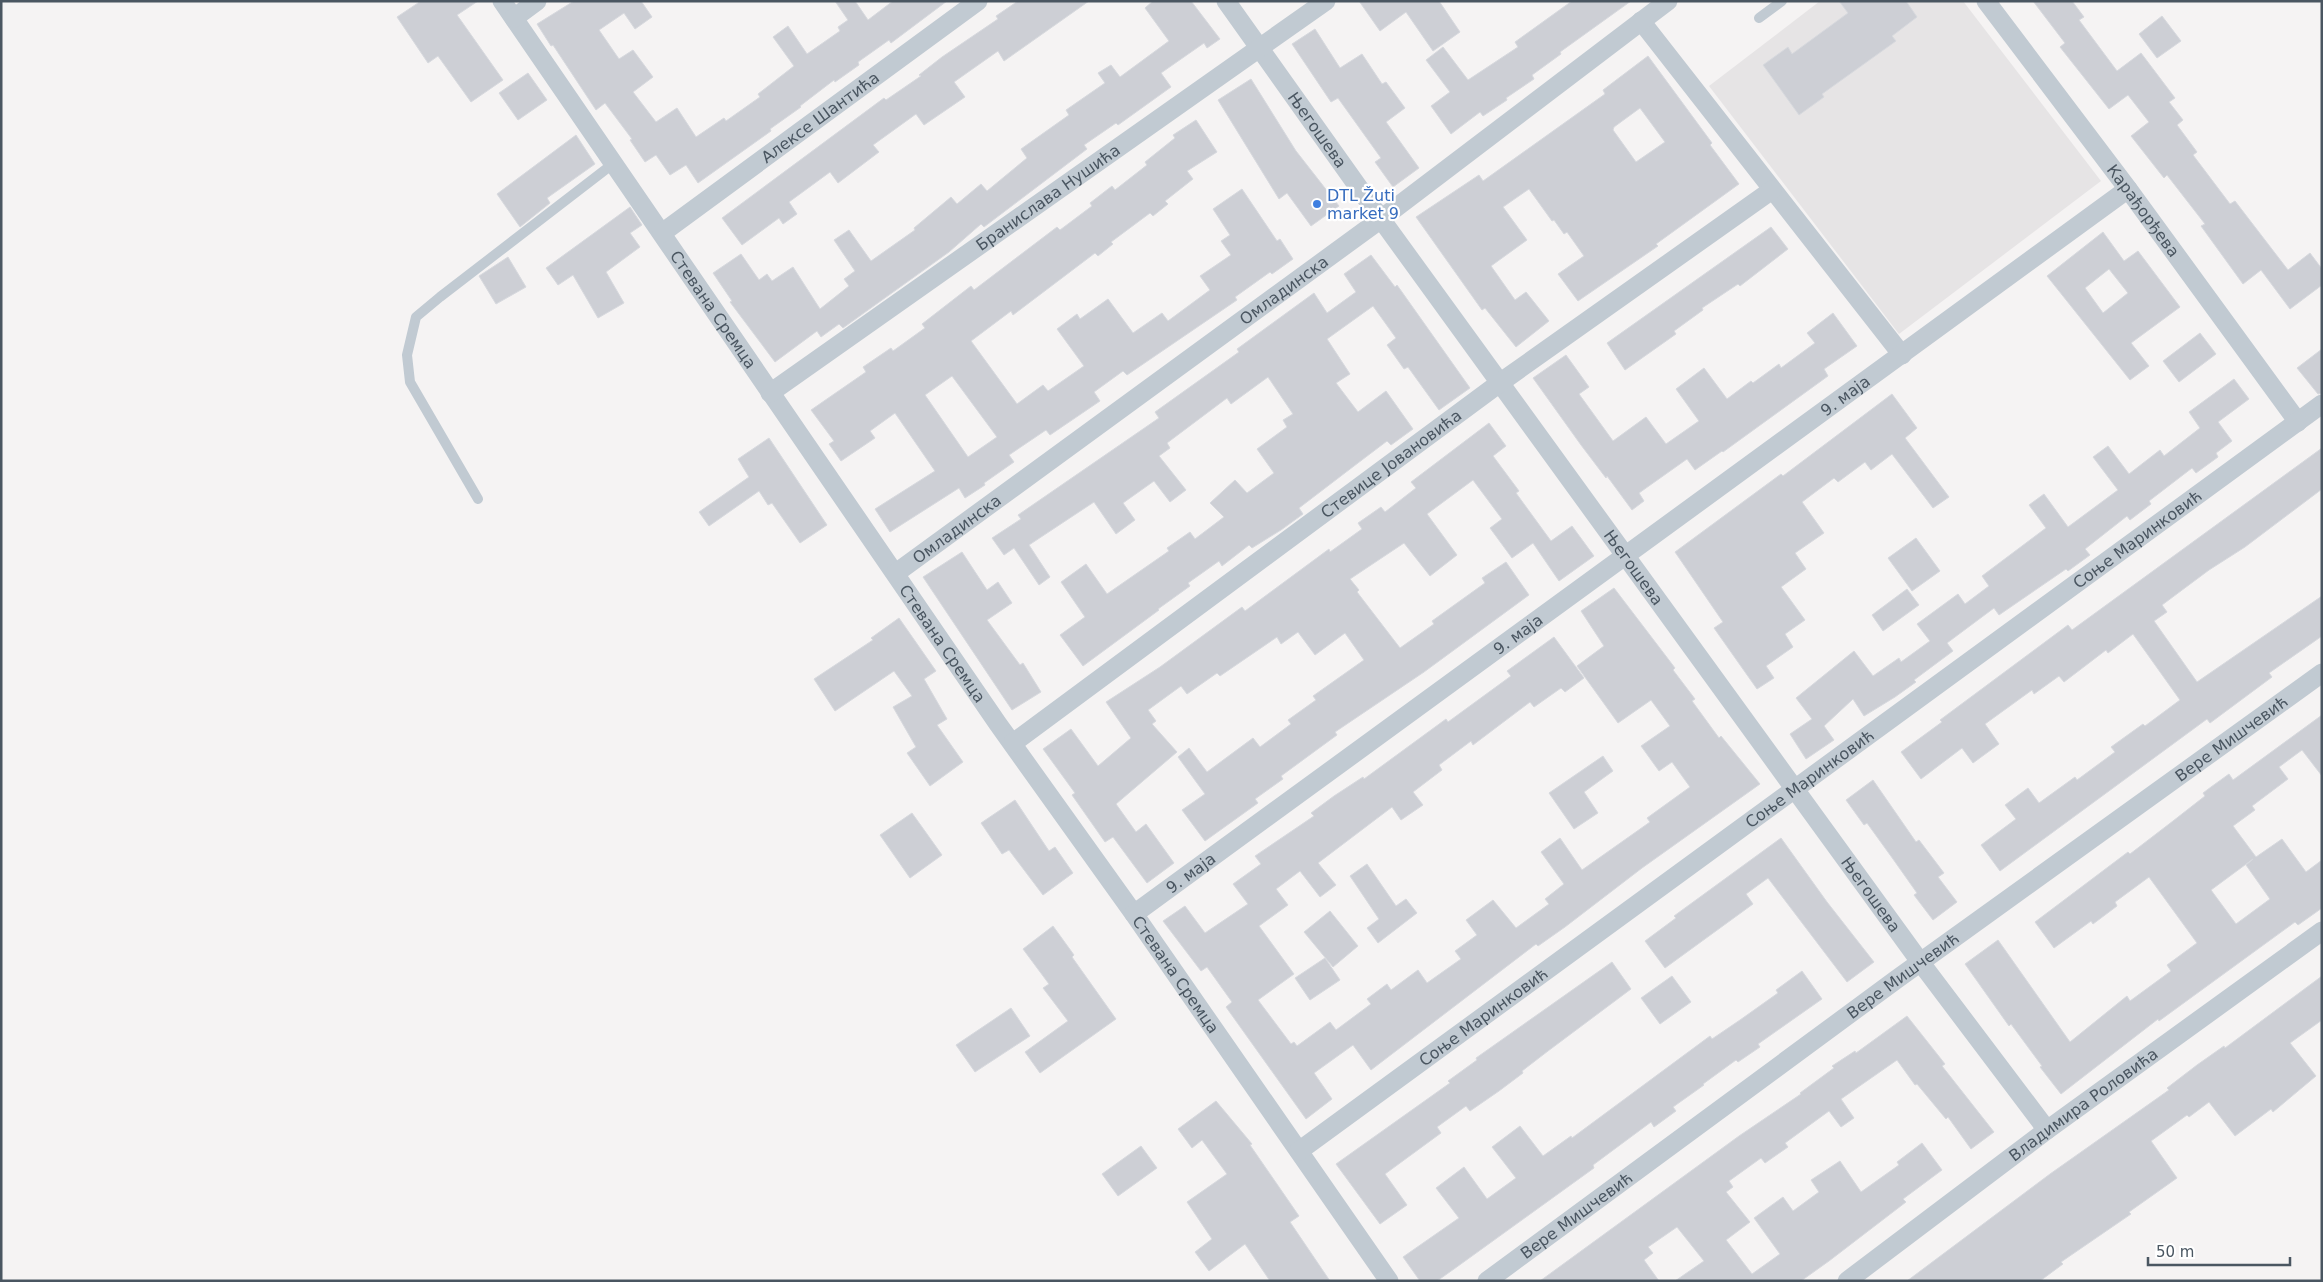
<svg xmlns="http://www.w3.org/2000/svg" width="2323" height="1282" viewBox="0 0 2323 1282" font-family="'DejaVu Sans',sans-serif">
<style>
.education{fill:#e6e4e5}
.building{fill:#cdcfd5;stroke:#d7d9de;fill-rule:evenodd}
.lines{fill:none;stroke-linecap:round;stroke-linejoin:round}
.service{stroke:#c1cad2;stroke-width:10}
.minor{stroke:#c1cad2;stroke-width:19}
.shop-dot{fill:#3f7fe0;stroke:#fff;stroke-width:2}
.labels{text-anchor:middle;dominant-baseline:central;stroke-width:4.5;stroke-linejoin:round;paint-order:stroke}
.street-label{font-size:16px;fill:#4a5661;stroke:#fff}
.shop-label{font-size:16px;fill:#366cbe;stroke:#fff;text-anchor:start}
</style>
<rect width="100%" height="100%" fill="#f5f3f3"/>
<!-- education -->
<path class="education" d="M1820,1H1963L2101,181L1899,334L1709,86Z"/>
<!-- building -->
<path class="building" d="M421,1H478L457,15L503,80L471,102L438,56L428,63L397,17Z
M574,1H641L652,17L635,29L624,13L599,30L619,59L633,50L653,77L633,92L656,122L677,108L696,137L724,118L726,121L760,97L758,94L794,66L773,37L788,26L807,54L840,31L838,27L848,20L835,1H855L868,20L893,1H947L891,43L889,40L858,62L859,65L835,82L834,80L800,106L801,107L770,129L771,131L698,183L686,165L670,175L656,155L645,162L630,140L632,139L605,103L596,110L553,45L551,46L537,24Z
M1018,1H1089L1004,61L998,51L954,82L965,97L924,125L916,114L873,145L879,152L838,183L830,172L789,202L797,214L783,224L779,218L742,245L722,218L884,98L886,100L921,76L919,75L942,57L998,19L996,16Z
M1153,1H1191L1220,39L1207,48L1204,43L1161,73L1171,87L1118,125L1116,123L1084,145L1087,149L984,227L981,224L949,252L843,328L839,324L821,337L817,331L775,362L730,302L732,301L713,273L741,254L759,280L767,274L772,281L793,267L820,309L849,286L844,279L855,271L834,240L849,230L871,261L915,230L914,228L951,197L957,204L981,184L987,191L1027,158L1021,149L1069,115L1066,110L1105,83L1098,73L1111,65L1120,77L1169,41L1145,8Z
M1359,1H1439L1460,32L1433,51L1406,12L1380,31Z
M1572,1H1631L1560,52L1561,54L1532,75L1534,79L1506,98L1507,100L1483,116L1480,112L1451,134L1431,106L1450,92L1426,60L1443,47L1468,80L1518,47L1515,42Z
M1839,1H1906L1917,17L1892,36L1896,41L1822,94L1824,97L1799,115L1763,65L1788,47L1792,54L1848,13Z
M2033,1H2072L2084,17L2079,20L2117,71L2141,53L2175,98L2169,102L2183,120L2177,125L2197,152L2193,155L2230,204L2235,201L2288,270L2310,253L2322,269V285L2290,309L2261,270L2243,284L2201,226L2205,224L2167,175L2164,178L2131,136L2149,122L2128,95L2109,109L2060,47L2065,43Z
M2162,16L2181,41L2157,58L2139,34Z
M1315,29L1340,68L1362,54L1382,84L1386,82L1405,108L1386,122L1419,168L1393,187L1375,162L1381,158L1338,98L1331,102L1292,44Z
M1648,56L1712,143L1710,145L1739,184L1656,244L1658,246L1578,301L1558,274L1584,256L1567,232L1564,234L1554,220L1552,221L1529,189L1503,207L1527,240L1491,266L1515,300L1526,292L1549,321L1516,347L1485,308L1482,310L1416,217L1479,175L1483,181L1605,94L1603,90ZM1640,108L1665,142L1636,162L1613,130L1614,127Z
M528,73L547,100L518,120L499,93Z
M1251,79L1296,151L1339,206L1311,226L1287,193L1279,199L1218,100Z
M1196,120L1217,152L1187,171L1193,179L1165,201L1168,204L1153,216L1150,213L1111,242L1113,244L1098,256L1095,253L1013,315L1011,311L971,341L1017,404L1043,385L1048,391L1084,366L1057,329L1077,314L1080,319L1108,299L1133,333L1162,313L1168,321L1210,290L1200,276L1231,255L1221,241L1230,235L1213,209L1242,189L1277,241L1280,239L1293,259L1272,274L1270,272L1235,297L1237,300L1127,375L1123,371L1094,392L1100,401L1050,435L1046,430L1009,455L1014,462L984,483L985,485L965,498L959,488L890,532L875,509L935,471L895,413L870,431L875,438L841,461L829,444L834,441L811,410L866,372L863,367L891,348L893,351L925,328L922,324L971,286L974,290L1057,227L1060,230L1092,206L1090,203L1112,186L1115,190L1147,165L1145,162L1175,138L1173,135ZM952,376L997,437L968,457L925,395Z
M576,135L595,164L547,198L550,203L520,227L497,194Z
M630,207L642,225L630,233L640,247L606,272L624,303L598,318L573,275L558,285L546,268Z
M1771,227L1788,249L1740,286L1738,284L1702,308L1703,310L1674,331L1676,334L1625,370L1607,343Z
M2103,232L2124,261L2138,251L2180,307L2131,343L2149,366L2130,380L2047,276ZM2109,269L2128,293L2103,313L2085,288Z
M1371,255L1395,287L1397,285L1470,388L1439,410L1408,367L1404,369L1387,345L1396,338L1373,306L1327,339L1350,374L1336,383L1358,412L1386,391L1413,429L1391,445L1387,441L1354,466L1299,508L1303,514L1281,530L1252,548L1249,545L1222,566L1219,561L1188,583L1190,586L1158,609L1159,610L1083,666L1060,635L1085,617L1061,582L1086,564L1107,594L1169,551L1167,548L1190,532L1195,539L1224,517L1210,503L1235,480L1247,493L1274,473L1257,449L1287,427L1283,420L1293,414L1268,377L1231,404L1227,398L1167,443L1170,448L1159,456L1186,490L1170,502L1154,481L1123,503L1135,520L1116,534L1094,502L1029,545L1050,577L1039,585L1014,548L1004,555L992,538L1021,519L1018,515L1159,418L1155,412L1239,352L1237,349L1314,293L1327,313L1356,292L1344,274Z
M508,257L526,287L496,304L479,276Z
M1833,313L1857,346L1824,369L1828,376L1723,452L1722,451L1695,470L1687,459L1639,493L1644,501L1632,510L1607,476L1606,478L1581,445L1533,378L1566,355L1589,387L1579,394L1613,441L1646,417L1666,444L1699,421L1676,389L1704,368L1727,399L1751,381L1753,383L1779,364L1781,368L1815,343L1807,333Z
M2200,333L2216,354L2179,382L2163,361Z
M2322,349V393L2318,394L2297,368Z
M2234,379L2249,399L2218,422L2232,441L2216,453L2218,457L2196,473L2192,468L2149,501L2151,504L2130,520L2127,516L2085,549L2090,555L2068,571L2066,569L1999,615L1994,608L1947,643L1953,651L1914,680L1916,682L1895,697L1864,716L1853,699L1824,726L1834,740L1806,759L1790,734L1812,719L1796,698L1854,651L1873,676L1899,658L1901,662L1930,641L1917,624L1958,594L1965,604L1989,586L1982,576L2046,528L2029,505L2044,494L2068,527L2118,490L2093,457L2108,446L2129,474L2160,450L2164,456L2200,428L2189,412Z
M1892,394L1917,428L1905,438L1949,497L1933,508L1892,454L1871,470L1865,462L1838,482L1834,478L1802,502L1824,533L1795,553L1806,569L1781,587L1805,620L1785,634L1793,647L1766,666L1774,678L1757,689L1714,628L1723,622L1675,552L1781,474L1783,476Z
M1489,423L1506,446L1493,456L1519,491L1516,493L1551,541L1572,526L1594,556L1559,581L1533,543L1512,558L1490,528L1502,519L1473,480L1427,514L1457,555L1430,576L1404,543L1350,579L1359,590L1357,592L1400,648L1434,624L1432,621L1485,583L1482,578L1506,562L1529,595L1424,672L1335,732L1337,735L1281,776L1283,779L1255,799L1258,803L1205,841L1182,810L1205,794L1178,757L1189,748L1207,772L1253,738L1260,747L1291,724L1288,720L1316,700L1313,696L1364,660L1345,633L1315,655L1298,632L1281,644L1277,637L1220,676L1217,673L1187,694L1181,686L1148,710L1156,721L1152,724L1177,752L1116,804L1136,832L1146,824L1174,863L1147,883L1113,837L1105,842L1072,795L1075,793L1043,749L1071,729L1098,766L1131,738L1106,702L1160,667L1242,607L1245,611L1329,549L1330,552L1362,529L1358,523L1381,507L1385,512L1416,488L1411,482Z
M769,438L827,525L800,543L772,503L768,505L759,491L709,526L699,512L749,477L738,459Z
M2322,448V489L2245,547L2209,570L2162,605L2167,612L2154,621L2197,682L2322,596V636L2269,673L2272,677L2210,723L2207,719L2000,871L1981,845L2016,819L2005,805L2028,788L2039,803L2075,777L2077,780L2115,752L2111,747L2143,724L2145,726L2180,700L2133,634L2108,653L2106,650L2064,682L2059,676L2034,694L2032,690L1985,724L1999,744L1973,763L1962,748L1921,779L1901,752L1942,722L1940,720L2068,625L2072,630Z
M1916,538L1940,571L1912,591L1888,558Z
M962,552L987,590L998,582L1012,603L987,620L1020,665L1023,663L1041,692L1012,710L923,577Z
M1614,588L1675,668L1673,670L1695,699L1692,701L1719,738L1721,736L1760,784L1642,868L1565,927L1538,946L1536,944L1371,1070L1353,1045L1314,1073L1332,1099L1306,1119L1226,1007L1232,1002L1207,967L1201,971L1163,921L1185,906L1205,933L1248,904L1233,884L1261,864L1255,856L1314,816L1311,813L1334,796L1363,777L1364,779L1446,719L1448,722L1511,676L1507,671L1554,637L1584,678L1565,692L1561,688L1534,707L1530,702L1473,745L1471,741L1439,765L1442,770L1413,792L1423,805L1401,820L1392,807L1318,863L1336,885L1320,897L1300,871L1276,889L1288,905L1259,926L1294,974L1258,1000L1291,1044L1294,1042L1297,1046L1330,1022L1336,1030L1371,1004L1367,999L1387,984L1391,990L1418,970L1427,983L1461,959L1455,951L1477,935L1466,920L1493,900L1516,928L1549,904L1545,899L1564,884L1541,852L1560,838L1582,870L1650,822L1647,818L1690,787L1672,762L1659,771L1641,746L1670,726L1651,700L1618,723L1577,666L1604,646L1581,611Z
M1907,589L1919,605L1883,631L1872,615Z
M899,618L936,671L924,679L947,719L937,725L963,762L930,786L907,753L916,747L893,707L912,696L894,671L835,711L814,679L873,640L871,638Z
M2322,715V776L2302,750L2279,767L2288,779L2252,806L2255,810L2233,826L2256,857L2282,839L2306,872L2322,860V908L2298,925L2295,922L2159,1021L2158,1019L2061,1094L2040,1067L2042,1066L2011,1024L2009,1026L1965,964L1998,940L2070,1042L2127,996L2130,1001L2171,971L2167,965L2197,943L2149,877L2115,902L2117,906L2093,924L2091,921L2054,948L2035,922L2128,852L2130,854L2173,821L2205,796L2203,793L2211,787L2229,774L2233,780ZM2253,859L2246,865L2270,899L2236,924L2211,890Z
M1603,756L1613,771L1584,792L1598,813L1574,829L1549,793Z
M1873,780L1916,842L1919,840L1944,873L1938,877L1957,902L1933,920L1914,895L1917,893L1893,859L1867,823L1864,825L1846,800Z
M1015,800L1049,851L1055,847L1073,873L1043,895L1009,850L1002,854L981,823Z
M912,813L942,855L910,878L880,835Z
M1781,838L1827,902L1874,962L1847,982L1768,878L1746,894L1753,904L1665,968L1645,941L1676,918L1674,916Z
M1367,864L1396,906L1406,899L1417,913L1378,943L1367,928L1379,919L1350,876Z
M1330,911L1358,946L1333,967L1304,932Z
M1053,926L1074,955L1072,957L1116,1019L1040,1073L1025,1052L1068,1021L1043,988L1049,984L1023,949Z
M1325,958L1340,980L1310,1000L1295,978Z
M1612,962L1631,989L1548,1051L1522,1071L1523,1073L1499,1091L1470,1111L1466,1106L1437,1127L1441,1133L1385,1174L1407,1205L1380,1224L1336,1164L1450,1083L1448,1081L1477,1060L1476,1058Z
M1802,971L1822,999L1758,1044L1760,1047L1738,1062L1736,1060L1703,1084L1704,1085L1673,1107L1676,1111L1654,1127L1651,1122L1593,1165L1594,1168L1454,1269L1437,1281H1420L1403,1257L1459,1218L1436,1188L1464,1167L1487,1199L1516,1178L1492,1147L1520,1126L1543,1156L1571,1136L1572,1138L1710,1036L1712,1039L1740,1020L1778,993L1776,990Z
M1672,976L1691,1002L1660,1024L1641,998Z
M2322,976V1020L2290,1043L2316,1076L2273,1112L2271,1109L2235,1136L2209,1102L2189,1117L2187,1115L2151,1141L2177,1178L2129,1212L2131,1214L2061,1262L2063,1264L2040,1281H1907L2050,1174L2169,1090L2167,1088L2197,1065L2224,1046L2225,1048Z
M1011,1008L1030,1036L975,1072L956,1045Z
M1907,1016L1945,1064L1942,1066L1994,1132L1971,1149L1948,1117L1946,1119L1917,1084L1915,1085L1897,1060L1841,1099L1854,1118L1841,1127L1829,1111L1785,1143L1788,1147L1765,1163L1761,1158L1729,1181L1733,1187L1726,1192L1750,1222L1726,1240L1752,1274L1780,1254L1754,1218L1783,1197L1793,1211L1819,1192L1811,1180L1840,1161L1861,1192L1899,1165L1897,1162L1922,1143L1942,1170L1903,1199L1906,1202L1829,1261L1801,1281H1675L1704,1261L1677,1227L1648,1247L1653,1253L1644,1260L1659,1281H1540L1739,1136L1801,1094L1800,1093L1834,1068L1832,1066L1855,1051L1856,1053Z
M1216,1101L1252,1144L1250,1145L1299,1216L1290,1222L1330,1281H1270L1245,1244L1209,1271L1195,1252L1212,1239L1187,1202L1227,1174L1202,1140L1192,1148L1178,1129Z
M1141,1146L1157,1168L1118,1196L1102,1174Z"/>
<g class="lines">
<!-- service -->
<path class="service" d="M1759,18L1782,1
M478,499L410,382L407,355L416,317L440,297L614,163"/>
<!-- minor -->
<g class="minor">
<path id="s1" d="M502,1L998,724L1134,914L1389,1281"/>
<path id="s2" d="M1226,1L1381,219L1921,963L2047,1130"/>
<path id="s3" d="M1986,1L2128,189L2298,422"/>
<path d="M514,18L537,1"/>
<path d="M1641,21L1902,355"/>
<path id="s4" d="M662,233L978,1"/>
<path id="s5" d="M770,393L1326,1"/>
<path id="s6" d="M896,573L1381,219L1668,1"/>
<path id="s7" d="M1013,743L1501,382L1772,190"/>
<path id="s8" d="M1134,914L2128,189"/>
<path id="s9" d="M1299,1151L2322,404"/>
<path id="s10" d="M1487,1281L1897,979L2322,673"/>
<path id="s11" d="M1847,1281L2047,1130L2322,931"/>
</g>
</g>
<!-- markers -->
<circle class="shop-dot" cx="1317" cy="204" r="5"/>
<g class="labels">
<!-- street labels -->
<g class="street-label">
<text stroke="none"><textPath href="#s4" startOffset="196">Алексе Шантића</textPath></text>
<text stroke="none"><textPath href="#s2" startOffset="158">Његошева</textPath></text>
<text stroke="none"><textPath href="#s5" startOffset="340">Бранислава Нушића</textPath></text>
<text stroke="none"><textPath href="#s3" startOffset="262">Карађорђева</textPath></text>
<text stroke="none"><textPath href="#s6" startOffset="480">Омладинска</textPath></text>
<text stroke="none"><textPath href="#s1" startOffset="374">Стевана Сремца</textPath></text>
<text stroke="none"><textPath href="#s8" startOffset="880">9. маја</textPath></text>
<text stroke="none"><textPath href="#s7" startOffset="470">Стевице Јовановића</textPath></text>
<text stroke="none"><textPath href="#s6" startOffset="75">Омладинска</textPath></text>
<text stroke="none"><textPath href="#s9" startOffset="1038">Соње Маринковић</textPath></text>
<text stroke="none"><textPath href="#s2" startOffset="698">Његошева</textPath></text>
<text stroke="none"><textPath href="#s8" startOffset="475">9. маја</textPath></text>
<text stroke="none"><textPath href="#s1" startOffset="779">Стевана Сремца</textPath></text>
<text stroke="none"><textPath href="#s10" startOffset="921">Вере Мишчевић</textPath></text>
<text stroke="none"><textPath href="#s9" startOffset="632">Соње Маринковић</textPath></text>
<text stroke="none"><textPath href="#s8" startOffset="70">9. маја</textPath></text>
<text stroke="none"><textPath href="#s2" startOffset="1102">Његошева</textPath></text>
<text stroke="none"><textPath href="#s1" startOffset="1184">Стевана Сремца</textPath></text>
<text stroke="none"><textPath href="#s10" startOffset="516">Вере Мишчевић</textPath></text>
<text stroke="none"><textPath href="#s9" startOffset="228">Соње Маринковић</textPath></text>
<text stroke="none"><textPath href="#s11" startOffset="295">Владимира Роловића</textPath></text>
<text stroke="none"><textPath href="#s10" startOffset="111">Вере Мишчевић</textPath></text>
</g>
<!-- shop labels -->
<g class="shop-label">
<text x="1327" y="195">DTL Žuti<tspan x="1327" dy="18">market 9</tspan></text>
</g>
</g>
<!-- border -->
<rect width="2323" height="1282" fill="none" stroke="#4a5661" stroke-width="5"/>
<!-- scale -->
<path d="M2148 1257v8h142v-8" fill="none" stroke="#4a5661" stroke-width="2.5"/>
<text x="2156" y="1257" font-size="15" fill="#4a5661" stroke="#ffffff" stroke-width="4" paint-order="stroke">50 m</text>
</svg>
